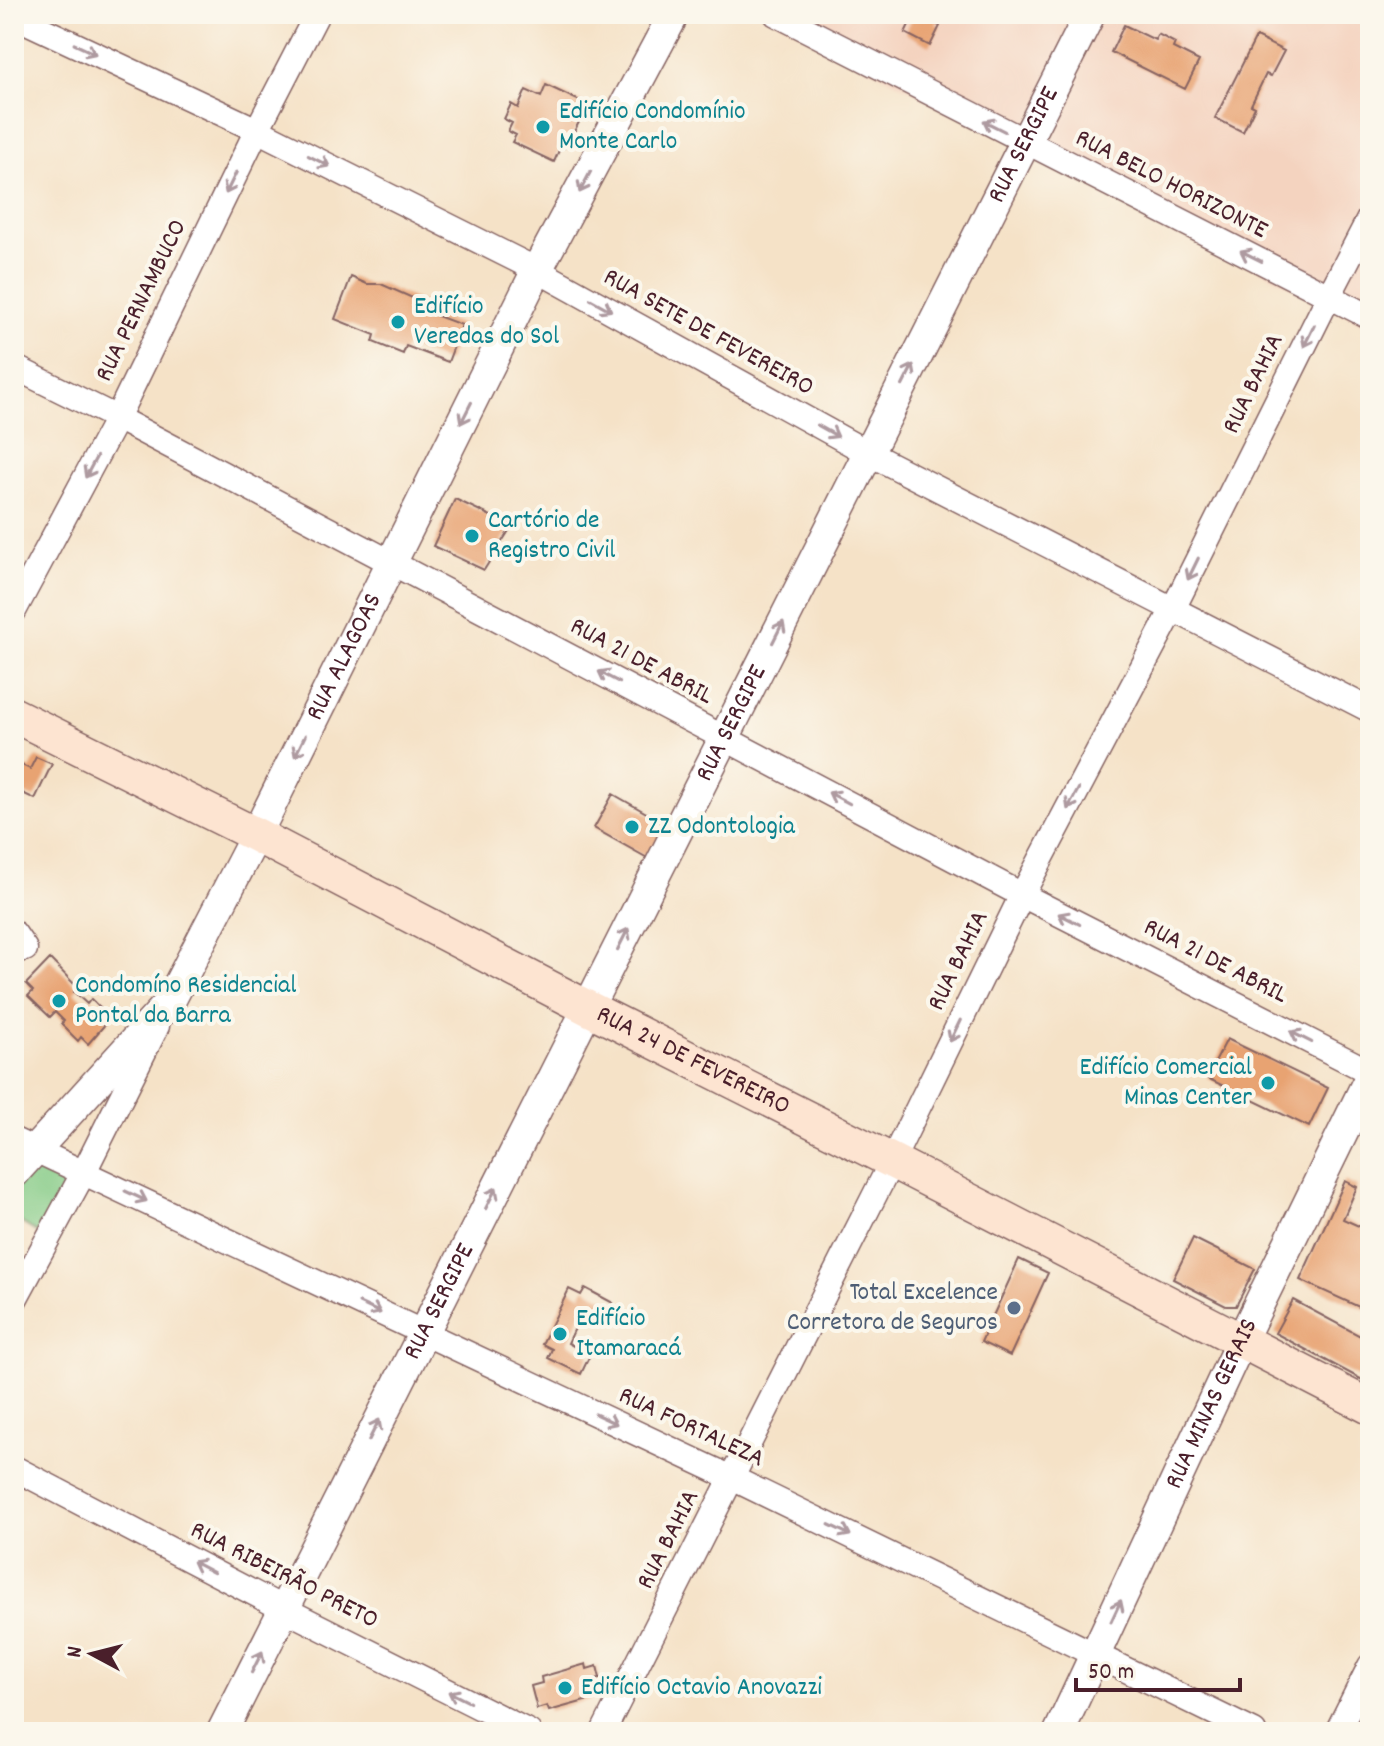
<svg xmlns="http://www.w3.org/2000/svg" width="1384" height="1746" viewBox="0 0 1384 1746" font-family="Dekko,sans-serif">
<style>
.built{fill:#f4d3bf}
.green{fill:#83ca85;stroke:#667458;stroke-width:2}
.building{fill:#e8a372}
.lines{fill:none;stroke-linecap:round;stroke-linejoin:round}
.minor-casing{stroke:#866362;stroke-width:27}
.tertiary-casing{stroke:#866362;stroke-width:33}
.secondary-casing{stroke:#866362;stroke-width:37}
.minor{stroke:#fff;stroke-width:24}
.tertiary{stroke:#fff;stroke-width:30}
.secondary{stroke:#fde4d1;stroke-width:34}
.oneway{stroke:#ae9aa0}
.culture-dot{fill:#0f9aa8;stroke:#fbf7ec;stroke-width:3}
.service-dot{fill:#5c6f8a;stroke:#fbf7ec;stroke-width:3}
.labels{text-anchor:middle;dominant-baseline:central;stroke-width:8;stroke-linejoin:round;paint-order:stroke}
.culture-label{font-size:26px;fill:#0d838f;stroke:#fbf7ec;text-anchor:start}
.street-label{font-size:26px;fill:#4a1f2b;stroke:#fbf7ec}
.service-label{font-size:26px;fill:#4e5e75;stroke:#fbf7ec;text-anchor:end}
</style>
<rect width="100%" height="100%" fill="#fbf7ec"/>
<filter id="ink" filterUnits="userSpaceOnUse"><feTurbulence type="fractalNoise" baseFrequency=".0125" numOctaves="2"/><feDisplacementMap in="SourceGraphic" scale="16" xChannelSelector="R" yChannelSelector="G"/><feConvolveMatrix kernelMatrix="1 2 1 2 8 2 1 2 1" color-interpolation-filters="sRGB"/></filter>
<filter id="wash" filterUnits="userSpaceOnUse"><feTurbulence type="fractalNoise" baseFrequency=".006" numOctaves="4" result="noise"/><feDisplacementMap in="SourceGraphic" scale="32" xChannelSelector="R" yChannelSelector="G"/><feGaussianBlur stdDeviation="1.8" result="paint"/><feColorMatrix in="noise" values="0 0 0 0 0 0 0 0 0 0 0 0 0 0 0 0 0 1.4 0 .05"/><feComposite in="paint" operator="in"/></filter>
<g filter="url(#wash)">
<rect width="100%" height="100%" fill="#f5e2c7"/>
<!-- built -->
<path class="built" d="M763,14H1370V327Z"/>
<!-- green -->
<path class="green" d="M28,1161L72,1183L43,1236L14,1218V1177Z"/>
<g id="blocks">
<!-- building -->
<path class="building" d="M914,14H941L936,24L940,26L930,46L905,33Z
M1124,25L1155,40L1158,34L1175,43L1173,48L1199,61L1185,89L1111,52Z
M1256,37L1284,51L1271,76L1266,74L1251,105L1255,107L1243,132L1215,118Z
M546,85L582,102L575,117L579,122L566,147L560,148L554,162L512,142L516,135L508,131L512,123L504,119L511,104L518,108L526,90L541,97Z
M351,277L367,284H381L433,307L435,315L462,325L448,362L406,346L403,354L373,342L375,335L335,319Z
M455,499L512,526L484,570L433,546Z
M14,751L19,754L15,762L30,769L36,757L52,764L35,799L14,789Z
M613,794L669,826L651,860L594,828Z
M50,959L78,988L74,992L87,1004L91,999L102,1010L99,1013L108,1021L88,1044L81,1037L78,1041L61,1024L64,1021L55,1012L50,1017L28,996L33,991L26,984Z
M1227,1039L1328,1088L1309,1127L1207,1078Z
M1345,1181L1357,1187L1343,1219L1370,1231V1312L1300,1280Z
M1193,1238L1255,1269L1236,1306H1226L1173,1279Z
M1019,1259L1048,1273L1010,1356L981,1342Z
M585,1288L613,1303L603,1324L582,1313L568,1343L590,1355L581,1374L548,1358L552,1349L542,1344L569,1289L581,1295Z
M1293,1300L1370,1341V1384L1275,1333Z
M586,1664L587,1669L597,1666L600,1678L596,1679L599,1690L591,1692L592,1699L549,1711L547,1706L537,1709L531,1686L542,1683L541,1677Z"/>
</g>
</g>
<g filter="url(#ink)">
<use href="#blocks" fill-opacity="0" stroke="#866362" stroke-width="2"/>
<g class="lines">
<defs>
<path id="minor" d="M776,14L1370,317
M14,16L257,130L537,270L868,453L1370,710
M14,367L117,418L1022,895L1370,1072
M14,611L117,418L257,130L317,14
M14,933L25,949
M14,1140L732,1478L1254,1732
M14,1301L84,1172L157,1026
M14,1468L284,1609L529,1732
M603,1732L892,1161L1022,895L1173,609L1329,296L1370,217
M1337,1732L1370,1666"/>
<g id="tertiary">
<path id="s1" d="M14,1173L169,1003L256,835L537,270L674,14"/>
<path id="s2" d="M222,1732L1090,14"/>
<path id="s3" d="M1059,1732L1241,1341L1370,1077"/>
</g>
<g id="secondary">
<path id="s4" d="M14,715L256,835L588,1008L892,1161L1370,1407"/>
</g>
</defs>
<!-- minor casing -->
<use href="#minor" class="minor-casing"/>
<!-- tertiary casing -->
<use href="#tertiary" class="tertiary-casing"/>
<!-- secondary casing -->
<use href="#secondary" class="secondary-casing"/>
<!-- minor -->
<use href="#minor" class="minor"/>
<!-- tertiary -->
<use href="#tertiary" class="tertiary"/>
<!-- secondary -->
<use href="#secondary" class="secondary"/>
</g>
<!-- one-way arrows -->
<defs><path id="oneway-shaft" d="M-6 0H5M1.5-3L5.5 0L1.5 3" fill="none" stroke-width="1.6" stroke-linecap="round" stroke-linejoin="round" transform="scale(2)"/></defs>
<g class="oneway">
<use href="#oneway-shaft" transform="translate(85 49) rotate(25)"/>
<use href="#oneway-shaft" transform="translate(994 126) rotate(-153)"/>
<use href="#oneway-shaft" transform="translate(319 161) rotate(27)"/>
<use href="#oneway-shaft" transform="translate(585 182) rotate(118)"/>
<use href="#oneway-shaft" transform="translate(231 183) rotate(116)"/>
<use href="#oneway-shaft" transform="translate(1251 256) rotate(-153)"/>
<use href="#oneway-shaft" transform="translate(601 305) rotate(29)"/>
<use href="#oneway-shaft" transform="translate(1309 336) rotate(116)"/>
<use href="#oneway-shaft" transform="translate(908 375) rotate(-63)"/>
<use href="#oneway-shaft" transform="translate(466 413) rotate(117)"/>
<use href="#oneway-shaft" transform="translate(828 431) rotate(29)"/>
<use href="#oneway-shaft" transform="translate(91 467) rotate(118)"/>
<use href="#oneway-shaft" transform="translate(1193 569) rotate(116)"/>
<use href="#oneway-shaft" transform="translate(778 632) rotate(-63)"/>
<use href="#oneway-shaft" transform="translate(609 677) rotate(-152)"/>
<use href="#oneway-shaft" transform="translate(300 746) rotate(116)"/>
<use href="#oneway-shaft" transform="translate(839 798) rotate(-152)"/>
<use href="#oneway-shaft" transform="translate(1073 799) rotate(118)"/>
<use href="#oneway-shaft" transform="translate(1069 919) rotate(-153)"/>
<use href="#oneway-shaft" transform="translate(623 939) rotate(-63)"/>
<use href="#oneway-shaft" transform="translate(955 1031) rotate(116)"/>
<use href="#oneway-shaft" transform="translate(1301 1037) rotate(-153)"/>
<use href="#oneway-shaft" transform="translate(136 1196) rotate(25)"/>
<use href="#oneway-shaft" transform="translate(491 1198) rotate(-63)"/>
<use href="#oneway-shaft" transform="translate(370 1308) rotate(25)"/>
<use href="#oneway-shaft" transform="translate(606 1419) rotate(25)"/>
<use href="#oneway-shaft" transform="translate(374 1430) rotate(-63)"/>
<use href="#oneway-shaft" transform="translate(840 1530) rotate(26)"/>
<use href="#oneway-shaft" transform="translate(203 1567) rotate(-152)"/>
<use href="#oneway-shaft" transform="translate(1116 1611) rotate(-65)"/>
<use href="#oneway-shaft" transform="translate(257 1662) rotate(-63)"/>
<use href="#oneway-shaft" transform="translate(459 1697) rotate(-153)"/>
</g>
</g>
<!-- markers -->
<g class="culture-dot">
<circle cx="543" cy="127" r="8"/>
<circle cx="398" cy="322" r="8"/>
<circle cx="472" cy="536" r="8"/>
<circle cx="632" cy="827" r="8"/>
<circle cx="59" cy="1001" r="8"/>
<circle cx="1268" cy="1083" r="8"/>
<circle cx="560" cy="1334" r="8"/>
<circle cx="565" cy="1688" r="8"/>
</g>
<circle class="service-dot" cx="1014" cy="1308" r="8"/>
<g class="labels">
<!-- culture labels -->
<g class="culture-label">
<text x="559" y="112">Edifício Condomínio<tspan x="559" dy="30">Monte Carlo</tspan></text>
<text x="414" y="307">Edifício<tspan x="414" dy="30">Veredas do Sol</tspan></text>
<text x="488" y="521">Cartório de<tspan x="488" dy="30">Registro Civil</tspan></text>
<text x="648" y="827">ZZ Odontologia</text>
<text x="75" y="986">Condomíno Residencial<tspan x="75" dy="30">Pontal da Barra</tspan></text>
<text x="1252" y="1068" text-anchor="end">Edifício Comercial<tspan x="1252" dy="30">Minas Center</tspan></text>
<text x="576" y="1319">Edifício<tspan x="576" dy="30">Itamaracá</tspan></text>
<text x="581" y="1688">Edifício Octavio Anovazzi</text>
</g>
<!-- street labels -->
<g class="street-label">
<text stroke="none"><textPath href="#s2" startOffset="1778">RUA SERGIPE</textPath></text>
<text transform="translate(1171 185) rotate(27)">RUA BELO HORIZONTE</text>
<text transform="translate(142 301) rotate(-64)">RUA PERNAMBUCO</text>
<text transform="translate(708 333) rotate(29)">RUA SETE DE FEVEREIRO</text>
<text transform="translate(1254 384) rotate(-64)">RUA BAHIA</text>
<text stroke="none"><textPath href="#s1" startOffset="618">RUA ALAGOAS</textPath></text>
<text transform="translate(641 662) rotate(28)">RUA 21 DE ABRIL</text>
<text stroke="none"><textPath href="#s2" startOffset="1130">RUA SERGIPE</textPath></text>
<text transform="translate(959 961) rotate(-64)">RUA BAHIA</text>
<text transform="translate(1215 962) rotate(27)">RUA 21 DE ABRIL</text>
<text stroke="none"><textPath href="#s4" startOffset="762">RUA 24 DE FEVEREIRO</textPath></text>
<text stroke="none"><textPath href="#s2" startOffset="482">RUA SERGIPE</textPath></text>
<text stroke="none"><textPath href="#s3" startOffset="362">RUA MINAS GERAIS</textPath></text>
<text transform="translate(691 1428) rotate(25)">RUA FORTALEZA</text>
<text transform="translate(669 1540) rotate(-63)">RUA BAHIA</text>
<text transform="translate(284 1576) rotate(27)">RUA RIBEIRÃO PRETO</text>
</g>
<!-- service labels -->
<g class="service-label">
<text x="998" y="1293">Total Excelence<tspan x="998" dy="30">Corretora de Seguros</tspan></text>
</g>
</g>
<!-- margin -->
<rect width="1384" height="1746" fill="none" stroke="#fbf7ec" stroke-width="48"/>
<!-- north arrow -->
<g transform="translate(92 1654) rotate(277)" stroke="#fbf7ec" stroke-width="6" paint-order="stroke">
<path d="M0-6L14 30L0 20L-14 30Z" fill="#4a1f2b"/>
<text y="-12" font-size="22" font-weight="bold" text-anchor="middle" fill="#4a1f2b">N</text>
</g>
<!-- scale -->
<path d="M1076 1678v12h164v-12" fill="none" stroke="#4a1f2b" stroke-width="4"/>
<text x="1088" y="1678" font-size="24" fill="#4a1f2b" stroke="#fbf7ec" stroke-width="6" paint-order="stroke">50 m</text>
</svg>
